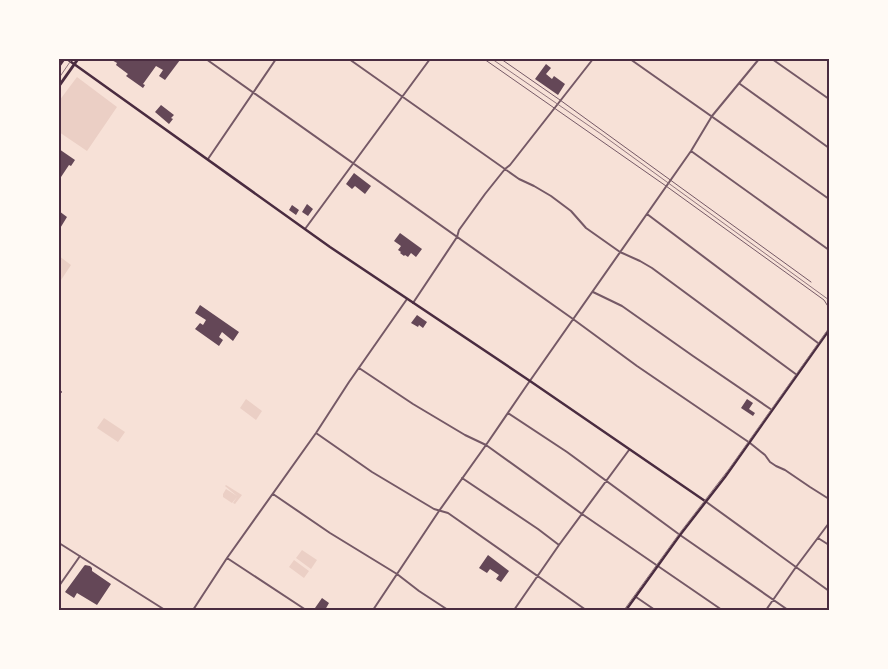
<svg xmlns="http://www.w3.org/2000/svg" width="888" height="669" viewBox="0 0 888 669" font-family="'DejaVu Sans',sans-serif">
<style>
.green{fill:#ebcfc5}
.building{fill:#644757}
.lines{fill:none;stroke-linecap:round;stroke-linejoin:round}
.service{stroke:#755966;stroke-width:1}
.minor{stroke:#755966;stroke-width:2}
.secondary{stroke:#4a2c40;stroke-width:2.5}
.primary{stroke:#4a2c40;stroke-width:3}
.tram{stroke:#8f747c;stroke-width:1}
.neatline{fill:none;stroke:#4a2c40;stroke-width:2}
</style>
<rect width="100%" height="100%" fill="#f7e1d7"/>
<!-- green -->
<path class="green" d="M77,77L117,107L87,151L59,132V101Z
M59,256L71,265L59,283Z
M246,399L262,411L256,420L240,408Z
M104,418L125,432L118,442L97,428Z
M226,485L242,495L235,504L233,503L237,497L232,503L223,497V494L226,489L237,496L225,486Z
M302,550L317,560L311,569L296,558Z
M294,560L309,571L304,578L289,567Z"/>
<!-- building -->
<path class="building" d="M110,59H178L180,60L165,80L159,76L163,70L156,66L143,84L145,85L143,88L126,76L128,74L116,65L117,63Z
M546,64L551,68L546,74L552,79L554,76L565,84L558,95L535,79Z
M161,105L174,115L171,118L173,119L169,124L155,112Z
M59,149L75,160L71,166L69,165L59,180Z
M354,173L371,186L365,194L355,186L352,189L346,184Z
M307,204L313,209L308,216L302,212Z
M292,205L299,210L296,215L289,210Z
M59,211L67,217L59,230Z
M400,233L422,249L416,257L411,253L408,257L405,255L404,256L400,253L401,252L398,250L401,246L394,241Z
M200,305L239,332L233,341L222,332L219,337L223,340L219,346L195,329L200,323L203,325L206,320L195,313Z
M417,315L427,322L423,328L419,325L418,327L411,323Z
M747,399L753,403L749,409L755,413L753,416L741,408Z
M488,555L509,571L501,582L496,579L499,575L490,569L487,573L479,568Z
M85,565L90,566L92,568V571L111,584L97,605L77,593L74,598L65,592L84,566Z
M322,598L329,603L325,610H317L315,608Z"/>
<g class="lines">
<!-- service -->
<path class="service" d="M484,59L666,186L824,300L829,308
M501,59L560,100L811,282"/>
<!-- minor -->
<path class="minor" d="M206,59L573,319L637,366L750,443L765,455L770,462L776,466L785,470L810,487L829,499
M349,59L519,179L534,186L551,196L571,211L586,228L620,252L640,261L652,268L797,375
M630,59L829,199
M772,59L829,99
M740,84L829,148
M691,151L829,250
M208,159L276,59
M647,214L818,343
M305,229L430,59
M593,292L622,306L693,356L772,410
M413,303L457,237L459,230L485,194L505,169L510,165L593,59
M359,368L413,404L465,435L486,445L582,514L722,610
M59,391L61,392
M508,413L567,452L680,535L788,610
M316,433L372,472L434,509L448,513L586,610
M462,478L538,529L559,545
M273,494L330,533L397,574L419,591L448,610
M705,501L829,591
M818,538L829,545
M59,543L165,610
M227,558L306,610
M59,586L80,556
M636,597L655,610
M193,610L227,558L316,433L349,382L407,299
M373,610L439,511L486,445L527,385L691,151L712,116L759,59
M514,610L559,545L629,450
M766,610L796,567L829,523"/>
<!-- secondary -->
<path class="secondary" d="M67,59L330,247L530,381L705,501
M626,610L680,535L725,477L829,330"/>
<!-- primary -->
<path class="primary" d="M59,66L64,59
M59,86L78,59"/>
<!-- tram -->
<path class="tram" d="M492,59L601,134L829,300
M59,78L72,59
M624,610L679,534L729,469L829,328"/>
</g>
<!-- border -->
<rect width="888" height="669" fill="none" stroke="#fffaf5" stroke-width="120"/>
<rect x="60" y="60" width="768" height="549" class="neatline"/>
</svg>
